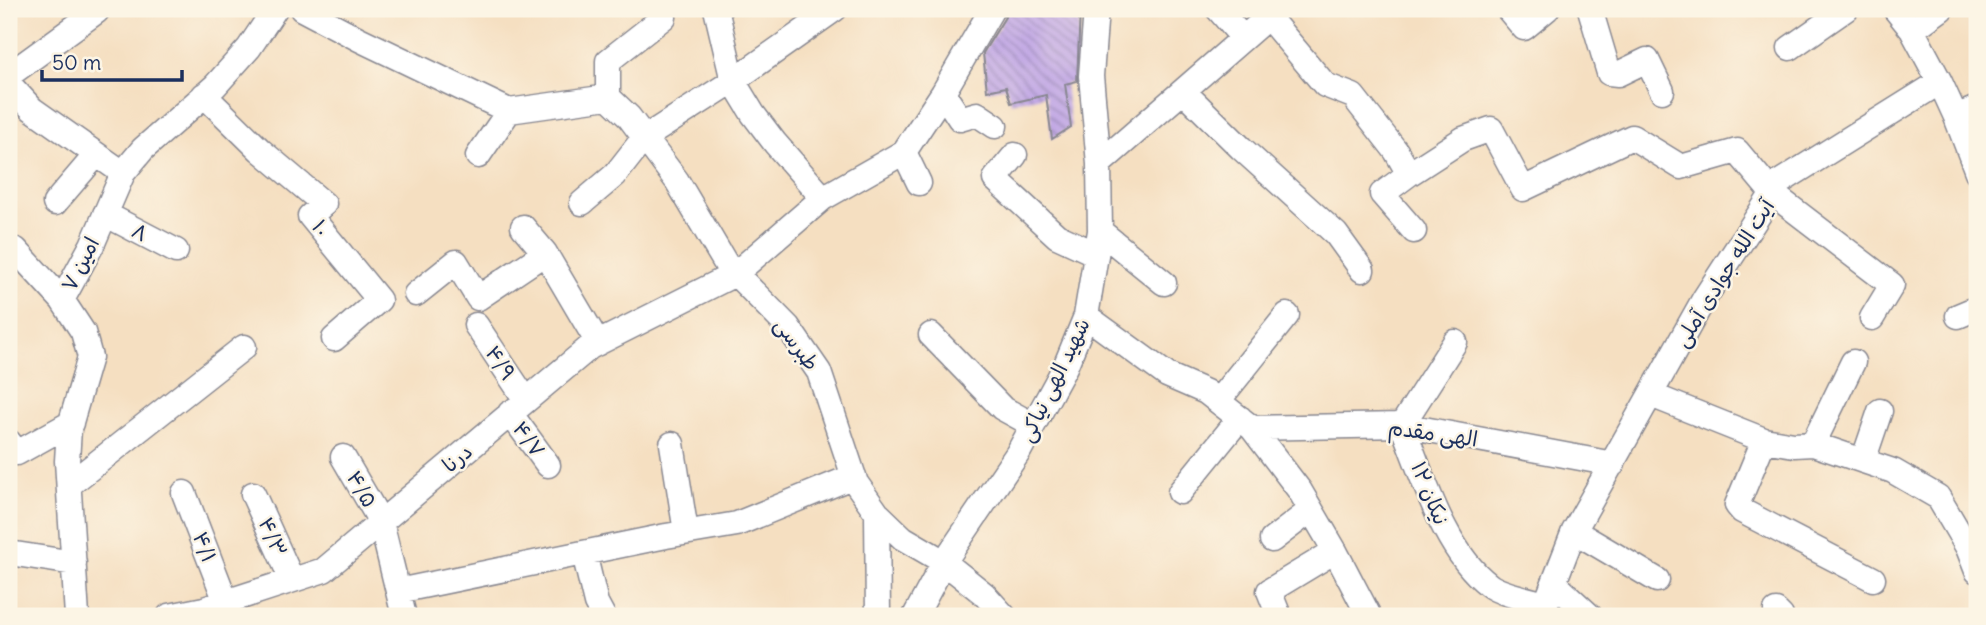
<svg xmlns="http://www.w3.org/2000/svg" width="1986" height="625" viewBox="0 0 1986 625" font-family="Delius,'Playpen Sans Arabic',sans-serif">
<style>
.building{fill:url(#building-back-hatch)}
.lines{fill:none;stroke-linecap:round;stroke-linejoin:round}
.minor-casing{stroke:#888790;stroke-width:27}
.minor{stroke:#fff;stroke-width:24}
.labels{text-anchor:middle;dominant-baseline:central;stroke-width:5;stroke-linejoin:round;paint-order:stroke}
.street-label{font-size:21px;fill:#1b2f5e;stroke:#fcf5e5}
</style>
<defs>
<pattern id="building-back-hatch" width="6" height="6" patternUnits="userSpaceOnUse" patternTransform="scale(1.75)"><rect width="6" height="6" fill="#bda2e5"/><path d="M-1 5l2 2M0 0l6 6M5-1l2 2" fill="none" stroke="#9984bd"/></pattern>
</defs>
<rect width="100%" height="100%" fill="#fcf5e5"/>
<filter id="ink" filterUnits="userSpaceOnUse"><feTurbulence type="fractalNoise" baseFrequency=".0143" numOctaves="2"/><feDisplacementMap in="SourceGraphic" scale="14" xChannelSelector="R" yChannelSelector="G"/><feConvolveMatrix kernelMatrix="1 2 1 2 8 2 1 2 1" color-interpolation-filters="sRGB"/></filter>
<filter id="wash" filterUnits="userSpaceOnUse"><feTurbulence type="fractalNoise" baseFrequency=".00686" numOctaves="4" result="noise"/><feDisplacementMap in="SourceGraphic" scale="28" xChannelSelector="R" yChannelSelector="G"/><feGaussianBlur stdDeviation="1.57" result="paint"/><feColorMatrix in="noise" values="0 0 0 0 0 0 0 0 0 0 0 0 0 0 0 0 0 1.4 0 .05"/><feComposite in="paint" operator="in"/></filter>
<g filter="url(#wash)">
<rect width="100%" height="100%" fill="#f5dfc1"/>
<g id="blocks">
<!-- building -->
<path class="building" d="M1007,9H1080L1077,81L1065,84L1071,127L1052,139L1046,95L1011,103L1006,87L987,91L983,53L1005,17Z"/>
</g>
</g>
<g filter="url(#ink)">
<use href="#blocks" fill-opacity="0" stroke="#888790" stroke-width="2"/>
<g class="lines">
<defs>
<path id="minor" d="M302,9L359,39L509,111L608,97
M716,9L733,81L753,114L775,143L823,198
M1218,9L1243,38
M1508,9L1524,28L1547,9
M1590,9L1609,73L1618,74L1647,60L1662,91
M1268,17L1325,85L1353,96L1396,151L1409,174L1463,139L1491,129L1523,189L1632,137L1681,167L1737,151L1773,194L1892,285L1872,318
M1912,30L1941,9
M1790,48L1846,9
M9,75L97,11
M1940,82L1956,117L1977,172
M9,84L32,109L123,173
M1183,91L1241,148L1336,234L1362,270
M943,93L960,119L977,114L995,126
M204,95L260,150L324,204L310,216L379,300L334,339
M608,97L629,117L677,181L726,264L788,327L819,372L856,483L877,513L903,538L944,562L984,594L1004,616
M608,97V61L664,17
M1956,117L1977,108
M904,152L919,183
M1015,155L995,179L1057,236L1096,254
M478,156L509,111
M1099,164L1277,9
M1409,174L1382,194L1414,231
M55,203L96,155
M582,203L615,175L644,138L733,81L835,9
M105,214L176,251
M523,227L545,253
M1100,231L1164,283
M9,256L16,250L62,300
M416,294L456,262L478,298L545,253L598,343
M1086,316L1167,375L1206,392L1252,428L1300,491L1335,551L1369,616
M1958,316L1977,308
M476,325L526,400
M931,335L1002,408L1033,425
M1455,342L1402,425C1423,476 1444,551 1489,585C1498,593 1531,600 1545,604
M1651,395L1764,440L1794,445L1813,444L1893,471L1938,497L1968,548L1977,571
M1218,401L1287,315
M510,413L548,465
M1252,428L1402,425L1613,464
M1764,440L1737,505L1742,511L1873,579
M9,442L17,453L71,423
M672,444L686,532
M1813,444L1853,362
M343,457L381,522L404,616
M1863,461L1880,411
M69,485L244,347
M1180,492L1240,418
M184,493L226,602
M253,494L292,580
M877,513L878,616
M1574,531L1657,580
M1272,540L1311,510
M9,553L74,563
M584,553L596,603L603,616
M1554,583L1590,616
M398,591L666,536L737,524L854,476
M1776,611L1781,616
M77,616L67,461L69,429L90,357L83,332L62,300L92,245L123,173L143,149L215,86L249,48L275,9
M169,616L204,609L324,570L590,347L735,274L823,198L904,152L943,93L992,9
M915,616L944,562L1018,453L1065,367L1086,316L1100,231L1099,164L1091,76L1096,9
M1279,616L1269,591L1335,551
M1541,616L1574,531L1704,299L1780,182L1940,82L1912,30L1895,9"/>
</defs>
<!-- minor casing -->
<use href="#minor" class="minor-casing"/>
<!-- minor -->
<use href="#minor" class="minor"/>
</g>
</g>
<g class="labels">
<!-- street labels -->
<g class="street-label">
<text transform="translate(321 228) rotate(54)">۱۰</text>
<text transform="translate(140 232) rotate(28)">۸</text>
<text transform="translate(80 264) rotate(-63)">امین ۷</text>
<text transform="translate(1724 273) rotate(-58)">آیت الله جوادی آملی</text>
<text transform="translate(797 344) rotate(54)">طبرسی</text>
<text transform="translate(501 363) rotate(56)">۴/۹</text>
<text transform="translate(1054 380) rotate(-64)">شهید الهی نیاکی</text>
<text transform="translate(1433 433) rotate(8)">الهی مقدم</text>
<text transform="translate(529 439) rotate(54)">۴/۷</text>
<text transform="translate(457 458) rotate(-40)">درنا</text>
<text transform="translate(362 489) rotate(60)">۴/۵</text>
<text transform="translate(1430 493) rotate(68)">نیکان ۱۲</text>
<text transform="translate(273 537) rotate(66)">۴/۳</text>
<text transform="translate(205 547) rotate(69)">۴/۱</text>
</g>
</g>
<!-- margin -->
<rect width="1986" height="625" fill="none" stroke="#fcf5e5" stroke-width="35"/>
<!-- scale -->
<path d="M42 70v10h140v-10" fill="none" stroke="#1b2f5e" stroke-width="3.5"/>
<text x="52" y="70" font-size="21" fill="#1b2f5e" stroke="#fcf5e5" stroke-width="5" paint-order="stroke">50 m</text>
</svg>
